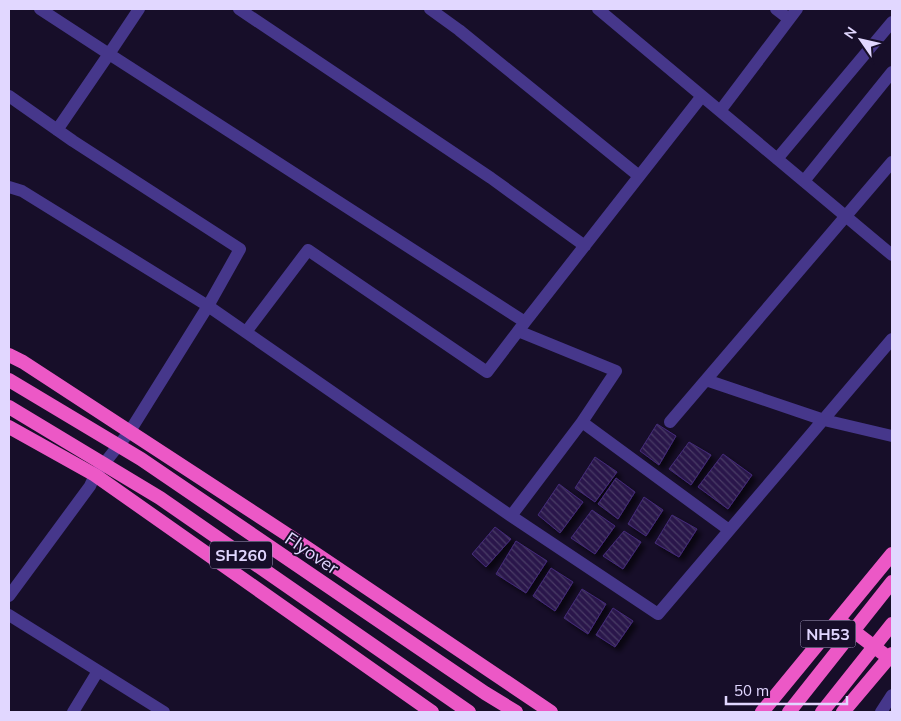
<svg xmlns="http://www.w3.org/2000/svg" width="901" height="721" viewBox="0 0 901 721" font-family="Mulish,sans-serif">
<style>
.building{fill:url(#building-back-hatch);stroke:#442a79;filter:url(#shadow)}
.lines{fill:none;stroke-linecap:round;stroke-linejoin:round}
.minor{stroke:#46378b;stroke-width:12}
.trunk{stroke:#ec58c6;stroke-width:14}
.trunk-bridge{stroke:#ec58c6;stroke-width:14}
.labels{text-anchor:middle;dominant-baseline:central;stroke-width:4;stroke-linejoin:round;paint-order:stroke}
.shield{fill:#170e29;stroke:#a49bbf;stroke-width:1}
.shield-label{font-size:16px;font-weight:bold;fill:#e1d7ff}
.street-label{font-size:18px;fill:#e1d7ff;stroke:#170e29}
</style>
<defs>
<pattern id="building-back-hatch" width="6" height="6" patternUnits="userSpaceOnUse" patternTransform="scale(1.25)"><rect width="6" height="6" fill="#2a194b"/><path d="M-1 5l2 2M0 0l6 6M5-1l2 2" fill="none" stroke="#493a66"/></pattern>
<filter id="shadow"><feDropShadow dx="4.5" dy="4.5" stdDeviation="2.5" flood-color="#0009"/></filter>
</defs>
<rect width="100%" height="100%" fill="#170e29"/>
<!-- building -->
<path class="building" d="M657,424L676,436L659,465L640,451Z
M689,442L711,455L691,485L669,469Z
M723,454L752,475L728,509L698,487Z
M595,457L617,472L595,502L575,488Z
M616,478L635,492L618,519L598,504Z
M559,484L583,502L560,533L538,515Z
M644,497L663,510L646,536L628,524Z
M592,510L615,526L595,554L571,538Z
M672,515L697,529L679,557L655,543Z
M495,527L511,539L486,567L472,554Z
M624,531L641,542L623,569L603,556Z
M516,541L547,561L526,593L496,574Z
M551,568L573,582L555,611L533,596Z
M582,589L606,604L588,634L564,618Z
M613,608L633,621L615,647L596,635Z"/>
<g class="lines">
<!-- minor -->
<path class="minor" d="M40,9L109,54L57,130
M139,9L109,54L525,322L702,96
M239,9L491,178L585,246
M430,9L459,30L639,176
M598,9L892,255
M776,9L789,19
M9,96L73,141L240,249L208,306L511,516L658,614L892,339
M720,111L797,9
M777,159L892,22
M804,181L892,72
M9,187L22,191L208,306L130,431L95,475L90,486L9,596
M518,331L616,371L582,422
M246,332L308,250L487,372L525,322
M706,380L824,420L892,436
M670,422L892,162
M511,516L582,422L729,530
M9,615L164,712
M73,712L98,671
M881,712L892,695"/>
<!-- trunk -->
<path class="trunk" d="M9,355L23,362L291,537L551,712
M9,427L95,475L432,712
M839,620L889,658
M762,712L892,554
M843,712L892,654"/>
<!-- trunk-bridge -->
<path class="trunk-bridge" d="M9,380L141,459L485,693L516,712
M9,407L160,498L469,712
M789,712L892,582
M822,712L892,624"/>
</g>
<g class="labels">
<!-- shield labels -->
<g class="shield">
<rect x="210" y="541.5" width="62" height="27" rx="4"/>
<rect x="800.5" y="620.5" width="55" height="27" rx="4"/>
</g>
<g class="shield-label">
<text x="241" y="555">SH260</text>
<text x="828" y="634">NH53</text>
</g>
<!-- street labels -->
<g class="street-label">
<text transform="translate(312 553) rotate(34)">Flyover</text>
</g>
</g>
<!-- border -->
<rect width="901" height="721" fill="none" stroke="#e1d7ff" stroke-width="20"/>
<!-- north arrow -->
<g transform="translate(861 40) rotate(304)" stroke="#170e29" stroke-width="4" paint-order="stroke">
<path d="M0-4L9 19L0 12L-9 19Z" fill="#e1d7ff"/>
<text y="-8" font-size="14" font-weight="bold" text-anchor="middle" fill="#e1d7ff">N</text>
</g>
<!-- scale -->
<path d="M726 696v8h121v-8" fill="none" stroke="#e1d7ff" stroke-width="2.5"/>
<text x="734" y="696" font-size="15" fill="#e1d7ff" stroke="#170e29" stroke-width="4" paint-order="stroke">50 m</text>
</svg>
